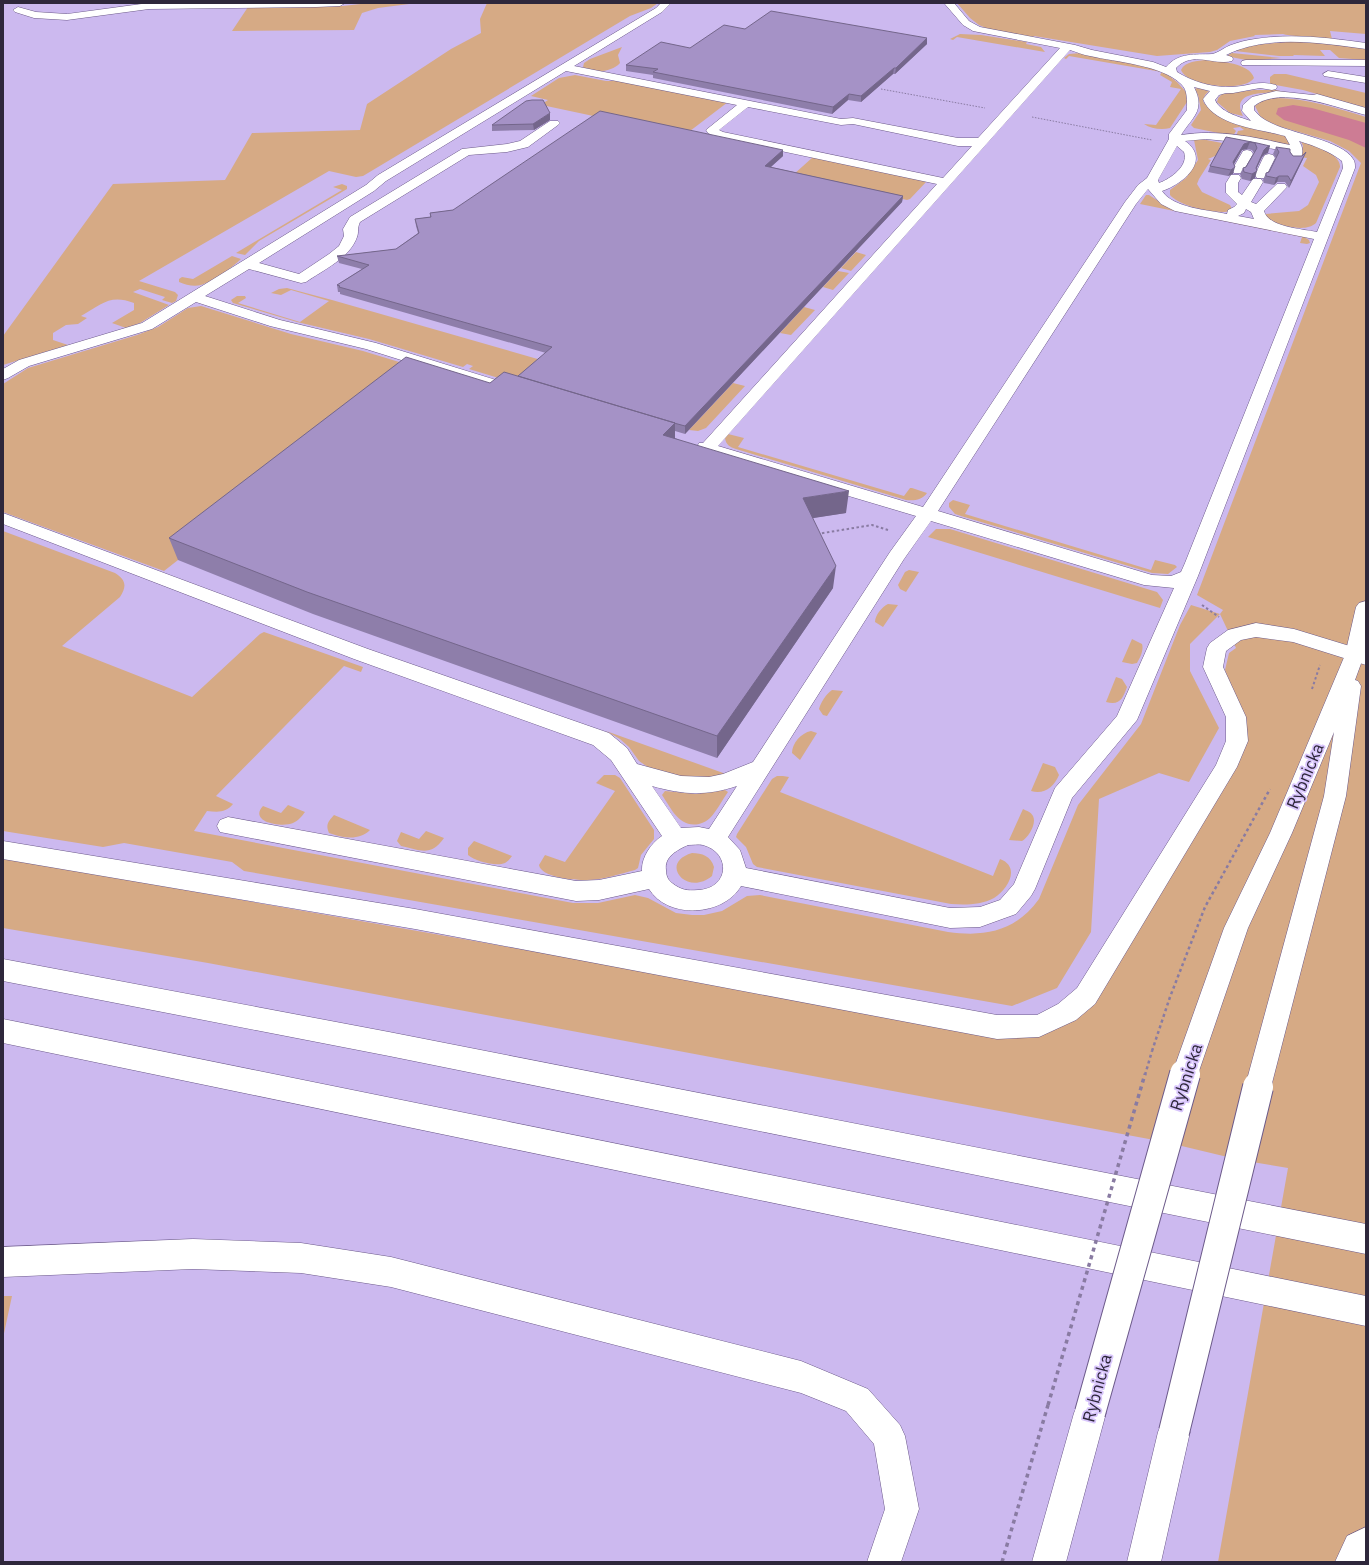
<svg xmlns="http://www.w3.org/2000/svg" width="1369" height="1565" viewBox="0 0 1369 1565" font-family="'IBM Plex Sans',sans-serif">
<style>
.green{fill:#d6aa85}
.water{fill:#cd7c94}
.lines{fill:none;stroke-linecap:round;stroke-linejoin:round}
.minor-casing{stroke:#6c5a8a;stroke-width:1}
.major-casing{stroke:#6c5a8a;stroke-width:1}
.highway-casing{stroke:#6c5a8a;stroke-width:1}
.path-far3{stroke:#897ba2;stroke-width:1;stroke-dasharray:1.5 1.5;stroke-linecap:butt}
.path-far2{stroke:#897ba2;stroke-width:2;stroke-dasharray:2.5 2.5;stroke-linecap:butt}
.path-far1{stroke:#897ba2;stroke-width:2.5;stroke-dasharray:3 3;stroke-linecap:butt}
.path{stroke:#897ba2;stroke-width:3.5;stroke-dasharray:4 4;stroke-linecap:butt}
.minor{fill:#fff;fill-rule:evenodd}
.major{fill:#fff;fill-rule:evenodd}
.highway{fill:#fff;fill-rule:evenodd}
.major-bridge-casing{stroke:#6c5a8a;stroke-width:32;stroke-linecap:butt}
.path-bridge-far1{stroke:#897ba2;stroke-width:2.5;stroke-dasharray:3 3;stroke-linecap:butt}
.path-bridge{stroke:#897ba2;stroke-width:3.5;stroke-dasharray:4 4;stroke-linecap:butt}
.major-bridge{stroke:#fff;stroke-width:30}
.wall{fill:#8e7eaa}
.shaded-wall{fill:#74668b}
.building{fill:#a592c6;stroke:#74668b}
.labels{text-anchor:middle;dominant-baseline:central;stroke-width:3.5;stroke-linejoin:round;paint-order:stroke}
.near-street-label{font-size:17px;fill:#2e273b;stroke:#d9c6fc}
</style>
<rect width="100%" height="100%" fill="#ccb9ef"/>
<!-- green -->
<path class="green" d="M369,3H417L378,8L362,13L354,30L232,31L248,7L343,6Z
M487,3H658L651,8L630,16L363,176L356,177L329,171L139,281L175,292L178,295L176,301L172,303L162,300L165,297L140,289L133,292L169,305L140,323L126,328L112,323L134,310V303C110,294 102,304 81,316L87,318L78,324L66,325L53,333V340L68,345L3,365V336L113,184L225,180L252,133L360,130L367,104L451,49L481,33L480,19Z
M957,3H1366V34L1330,31L1332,39C1324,38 1286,36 1283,34L1254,35L1255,36L1230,41L1217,50L1210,52L1157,56L1034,36L1032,38L993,31L979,25L970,18Z
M960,34L981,35L1027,42L1026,44L1041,47L1045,52L957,37L953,40L950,39Z
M1297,41L1322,42L1366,48V60L1339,58L1330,50H1320L1325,56L1293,55L1294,56H1279L1235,51L1253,45Z
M622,47L618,55L620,63C612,72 594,74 583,67L584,63L590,59Z
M1081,53L1145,65L1164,72L1177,82L1186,92L1187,102L1170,128C1162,130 1151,129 1144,124L1156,125L1181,89L1170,87L1172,82L1160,75L1162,72L1069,56L1066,59L1064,58L1069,54Z
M1232,53L1281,58L1251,61L1226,56Z
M1206,60C1219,61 1250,63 1254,78C1244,93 1187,86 1181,70C1185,61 1198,61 1206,60Z
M1274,74H1286L1366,93V108L1303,90L1270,84V77Z
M575,75L606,81H619L728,102L690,131L645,127L523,101L542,104L548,100L531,96L559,78Z
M1197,88L1209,91L1205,95L1203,101C1209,116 1268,131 1286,136L1292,143L1287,146L1236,136L1238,131L1244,130L1240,127L1233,128L1236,131L1233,136L1194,128L1191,125L1201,110L1198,95L1195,89Z
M1254,90H1276L1290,93C1273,93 1228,88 1243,116L1230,113L1217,102L1218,98L1222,94Z
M1276,98C1307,98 1336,108 1366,117V1562H1218L1288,1168L1240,1160L1165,1142L208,963L3,928V858L996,1033L1076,1019L1231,773V687L1225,670L1229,653L1236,648L1220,614L1190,644V671L1219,728L1189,782L1159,773L1099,799L1091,932L1057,988L1012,1006L244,871L232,862L124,843L103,847L3,831V531L115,573C126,580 127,586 120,597L62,646L192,697L260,634L264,632L363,667L361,672L344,666L216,796L233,804C226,813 218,812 207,811L194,831L573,903H598L635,895L648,898L676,913L692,915H704L722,911L747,896L760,895L948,932C985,937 1015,932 1039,899L1078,805L1141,724L1180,625L1191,605L1220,614L1223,610L1197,595L1361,163L1349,151L1330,141L1278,126L1267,121L1260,116L1255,106L1263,100Z
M1196,138L1222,143L1219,148L1224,149L1218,158L1215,156L1208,159L1211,160L1199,179L1197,184L1202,192L1230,205L1232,209L1231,211C1217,215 1179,206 1170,195V190L1186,178L1198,160L1194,140Z
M1300,139C1311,144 1341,153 1340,167L1316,223C1305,233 1285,225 1271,223L1267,219L1265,214L1299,211L1308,205L1319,182L1316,175L1303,166L1307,158L1300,157L1303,146Z
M813,157L927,181L910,199L907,200L793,175Z
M342,184L347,186V189L259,241L245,255L236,253L342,190L333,187Z
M1146,195H1149L1166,206L1303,236L1309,240L1310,243L1307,244L1300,243L1302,237L1140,204Z
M856,252L866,255L851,271L841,268Z
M232,256L241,259C233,267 212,282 201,285C194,287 186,285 179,282V279L182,277L193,279Z
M838,271L849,273L833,290L823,287Z
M287,288L332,300L541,360L518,384L469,369L473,366L467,364L463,367L369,339L297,322L233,303L231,300L237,296H245L246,298L238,303L300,322L329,301L291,290L281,295L271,293L279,289Z
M201,306L291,334L363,351L718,459L413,376L164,571L3,512V384L28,368L137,335L158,327L188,308Z
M804,307L815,310L791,335L780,333Z
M733,383L745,386L706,428L698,431L689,430Z
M728,434L744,438L738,447L904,496L910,488H912L927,493C922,500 914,501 906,500L736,449C730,447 726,445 725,438Z
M953,500L970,505L965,514L1151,570L1155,560L1175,565L1177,567L1168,574L1152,573L961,516L955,514L949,507V503Z
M936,529H950L1157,592L1163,600L1160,608L928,537Z
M909,570L919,572L906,592L900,589L898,585L905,572Z
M888,604L898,605L883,627L875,622C875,615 882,607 888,604Z
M1132,639L1142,644C1144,650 1140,658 1137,663L1132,664L1122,662Z
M1116,677L1122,679L1127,687C1123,698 1120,706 1106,702Z
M832,690L843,691L827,716L823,715L819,709C821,702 826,694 832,690Z
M606,731L726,774L695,781L658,774L639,761L629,747L620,739Z
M811,731L817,733L800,760L792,753C792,743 801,733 811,731Z
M1043,763L1055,767L1059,775C1054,787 1044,795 1031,791Z
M604,775H615L620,778L654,830V839L641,855L638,868L635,870C619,874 600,881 583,880C572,880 541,877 539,865L545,855L565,862L615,791L596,783Z
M777,776H783L789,777L780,792L993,876L1000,859C1021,867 1008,889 994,898C981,905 965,905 951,904L757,867L753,864L746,847L736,837L737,834L772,779Z
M725,790L728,792C722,800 717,811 710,818C707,821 703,823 699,824C679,828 671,808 662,795L665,791L696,794Z
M288,805L305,812C302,816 298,821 293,823C282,828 248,822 263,806L281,813Z
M1023,809C1027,811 1031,812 1033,816C1037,824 1028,838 1022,841L1009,840Z
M334,815L370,830C359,841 343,838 329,833C325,824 329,821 334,815Z
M426,831L444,838C431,857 420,850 401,846L397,841L401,832L419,839Z
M474,841L512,856C510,859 508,861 505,863C496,867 475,861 468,855V848Z
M692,853C702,853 711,856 714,867L712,876C687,897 658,863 692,853Z
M3,1296H12L3,1338Z"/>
<!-- water -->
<path class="water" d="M1293,105L1312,108L1366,123V148L1349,140L1284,120L1276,114L1278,108Z"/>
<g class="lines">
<defs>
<path id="minor" d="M149,3H345L340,6L316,7L149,9L67,20L34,18L15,12L13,10L18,7L36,12L67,14Z
M661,3H671L662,12L574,66L841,119L853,118L958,138H978L1060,48L973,31L963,25L944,3H954L969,21L980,27L1075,45L1092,50L1153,62L1166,67C1179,52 1195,55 1212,54C1218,53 1225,47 1231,45C1239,42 1247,40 1255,39C1292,33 1330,38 1366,43V49C1321,43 1268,34 1226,55L1232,57L1233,59L1232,61C1214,66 1193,50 1176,68L1177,72C1193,82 1213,88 1233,87C1250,86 1257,80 1276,85L1277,87L1276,89L1272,90L1260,88L1233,93H1226L1219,95L1215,100C1220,112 1239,117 1251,121L1242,111L1243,105L1252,97L1276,91L1313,95L1317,94L1366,108V115C1337,108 1280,85 1254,106V110C1259,116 1264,120 1271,123C1290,133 1343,141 1353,159C1355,161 1355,165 1355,168L1198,576L1137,720L1072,798L1035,889L1031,896L1016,914L980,927L950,928L741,886C724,916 668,920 649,889L599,900L576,901L220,832L217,826L220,820L228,817L576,881L599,880L642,871C641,858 651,843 662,836L611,760L593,745L354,659L3,524V513L368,649L609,733L627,748L637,764L681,776L709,777L723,774L753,762L890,552L916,516L701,452L697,447L699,443H703L937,184L715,137L708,133L706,130L737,105L566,71L386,181L374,191L259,263L299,274L329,254L339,246L344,236L343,229L350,217L462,149L507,144L520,141L550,121H558L560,123L558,125L528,147L507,152L469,155L360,222C357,228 359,232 357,237C350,258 323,270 306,282L301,283L249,269L205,296L280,320L376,343L525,389L527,392L525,395L519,397L513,395L366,349L270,326L196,302L152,329L29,366L8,378L3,380V369L19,360L142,323L366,185L378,175L656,8ZM1070,50C1077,52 1083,55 1090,56C1116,62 1162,65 1181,84C1188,90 1187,101 1187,110L1169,134V139L1147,178L1138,185L1125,202L923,507L718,446ZM1194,87L1210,91L1203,99C1213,126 1261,129 1285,136L1290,145C1254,137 1218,129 1181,135C1192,117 1206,111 1194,87ZM748,107L841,125L853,124L958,146H972L943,178L723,132L719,130ZM1206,139L1236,142L1290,152L1289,158L1291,161H1299C1304,154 1303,147 1299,141C1315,146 1329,151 1342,161L1343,168L1317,232C1302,229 1268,227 1264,211L1287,187L1285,184H1277L1256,204L1251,202L1263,182L1261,179H1253L1242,195L1238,192V183L1241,178L1239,175H1231L1226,183V193L1237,204L1234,207L1228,210L1227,214C1208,210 1173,208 1162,191C1183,184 1212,160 1185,141ZM1177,146L1184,152C1189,166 1170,179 1159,183L1158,180ZM1148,189L1161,204L1175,211L1314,239L1185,563L1181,572L1171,576L1152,575L938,511L1136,204ZM1246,209L1251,212L1254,219L1238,216L1244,213ZM931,521L1144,585L1174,588L1117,716L1055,788L1014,884L1000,900L980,907L950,908L746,868L740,850L728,837L904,559ZM652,786C684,795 706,796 737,786L709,829L699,827L681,828ZM688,845C693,845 698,844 703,845C732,853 729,889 698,890C687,891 681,890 672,883C668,880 666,876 666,870C664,857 677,850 688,845Z
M1246,60H1366V66L1242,65L1241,63L1242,61Z
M1328,71L1366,77V83L1324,76L1323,74Z
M1247,150L1251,151L1253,154L1242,173H1234L1232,170L1243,151Z
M1269,154L1273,155L1275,158L1265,178H1257L1255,175L1263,158L1265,155Z
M1256,623L1294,629L1366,651V665L1293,642L1256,637L1241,640L1226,651L1223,667L1246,717L1248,741L1237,767L1095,1004L1076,1020L1039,1037L997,1039L415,929L3,859V841L415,909L997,1015H1037L1058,1004L1077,988L1216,765L1226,741V717L1203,667L1207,648L1210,643L1228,630Z
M193,1239L301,1243L391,1257L801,1361L868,1389L900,1425L905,1436L919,1509L901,1562H867L885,1509L874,1444L846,1411L801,1393L391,1287L301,1273L193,1269L3,1277V1247Z
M1366,1527V1562H1335L1347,1536Z"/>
<path id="major" d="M1366,601V650L1355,680L1358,681L1361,686L1346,796L1271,1087L1267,1096L1258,1099L1249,1096L1245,1087L1324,796L1334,732L1292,833L1248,928L1198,1074L1194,1083L1185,1086L1176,1083L1172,1074L1224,928L1270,833L1345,655L1356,607L1359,603Z
M1090,1397L1101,1402L1106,1413L1066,1562H1032L1074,1413L1079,1402Z
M1174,1416L1185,1421L1190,1432L1161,1562H1127L1158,1432L1163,1421Z"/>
<path id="highway" d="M3,959L389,1032L1366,1224V1254L389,1056L3,981Z
M3,1019L1366,1296V1326L3,1043Z"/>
</defs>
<!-- minor casing -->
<use href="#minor" class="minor-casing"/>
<!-- major casing -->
<use href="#major" class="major-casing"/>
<!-- highway casing -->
<use href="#highway" class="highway-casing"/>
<!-- path-far3 -->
<path class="path-far3" d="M881,89L985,108
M1032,117L1152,140"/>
<!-- path-far2 -->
<path class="path-far2" d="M817,534L872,525L888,530
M1202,605L1219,617
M1312,689L1320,665"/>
<!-- path-far1 -->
<path class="path-far1" d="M1152,1051L1170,997L1205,907L1270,789"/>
<!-- path -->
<path class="path" d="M1002,1562L1048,1405"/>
<!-- minor -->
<use href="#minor" class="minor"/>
<!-- major -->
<use href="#major" class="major"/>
<!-- highway -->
<use href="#highway" class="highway"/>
<defs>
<path id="major-bridge" d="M1090,1413L1185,1074
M1174,1432L1258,1087"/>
</defs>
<!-- major-bridge casing -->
<use href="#major-bridge" class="major-bridge-casing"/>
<!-- path-bridge-far1 -->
<path class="path-bridge-far1" d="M1145,1075L1152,1051"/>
<!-- path-bridge -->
<path class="path-bridge" d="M1048,1405L1145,1074"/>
<!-- major-bridge -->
<use href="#major-bridge" class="major-bridge"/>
</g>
<!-- wall -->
<path class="wall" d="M745,29L927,44L895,74H893L861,102L848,100L832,114L653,78V75L626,71V65L690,48Z
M550,120L534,130L492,131V125Z
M1226,137L1257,143L1268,153L1265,154L1262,157L1256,169L1255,178L1250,181L1242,179L1240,174L1243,168L1246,167L1254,153L1252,150L1247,149L1242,150L1234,164L1233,174L1228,176L1208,172L1210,166Z
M1276,147L1290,152L1293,156L1303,159L1289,188L1285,182H1277L1274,185L1264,183L1263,180L1266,173L1269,172L1276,158L1273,154Z
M783,150V156L771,167L903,196L902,202L685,434L675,431V438L846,513L812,518L833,588L717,758L313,614L178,560L169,538L490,383L518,376L546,353L340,294V292H338L337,285L362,269L339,263L337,256L396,249L418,233L416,226L415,219L430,217V213L453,210Z"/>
<!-- shaded-wall -->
<path class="shaded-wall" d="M927,38V44L895,74L896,68Z
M894,68L893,74L861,102V96Z
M849,94L848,100L832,114L833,107Z
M550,113V120L534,130L533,124Z
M1250,142L1247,149L1242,150L1231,169L1233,162L1244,144Z
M1270,146L1268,153L1265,154L1262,157L1255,172L1257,171L1255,178L1250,181L1252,174L1264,150L1267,147Z
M783,150V156L765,172V166Z
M1306,152L1303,159L1289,188L1291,181Z
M1235,167L1233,174L1228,176L1231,170Z
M1279,176L1277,182L1274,185L1276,178Z
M903,196L902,202L685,434V426Z
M675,423V444L663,435Z
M849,491L846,513L801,520L803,498Z
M836,566L833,588L717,758V736Z"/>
<!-- building -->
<path class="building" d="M771,11L927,38L896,68H894L861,96L849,94L833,107L653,72L658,69L626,65L661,42L690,48L724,25L745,29Z
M532,100H543L550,113L533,124L492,125L526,101Z
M600,111L783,150L765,166L903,196L685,426L674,423H675L518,376L552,347L339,287L340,286L337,285L369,265L337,256L396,249L419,233L415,219L431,217L430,213L453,210Z
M1226,137L1257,143L1270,146L1267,147L1264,150L1256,168L1257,171L1252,174L1244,172L1243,168L1246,167L1257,148L1255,143L1250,142L1244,144L1233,162L1235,167L1231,170L1210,166Z
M1276,147L1290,149V152L1293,156H1302L1306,152L1291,181L1288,176H1279L1276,178L1266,176V173L1269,172L1279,152Z
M406,357L490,383L504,372L675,423L663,435L849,491L803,498L836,566L717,736L307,592L169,538Z"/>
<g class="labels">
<!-- near-street labels -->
<g class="near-street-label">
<text transform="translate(1305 776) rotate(-67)">Rybnicka</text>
<text transform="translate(1186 1077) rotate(-72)">Rybnicka</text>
<text transform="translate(1097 1388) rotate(-75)">Rybnicka</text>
</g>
</g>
<!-- border -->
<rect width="1369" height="1565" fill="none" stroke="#2e273b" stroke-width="8"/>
</svg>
